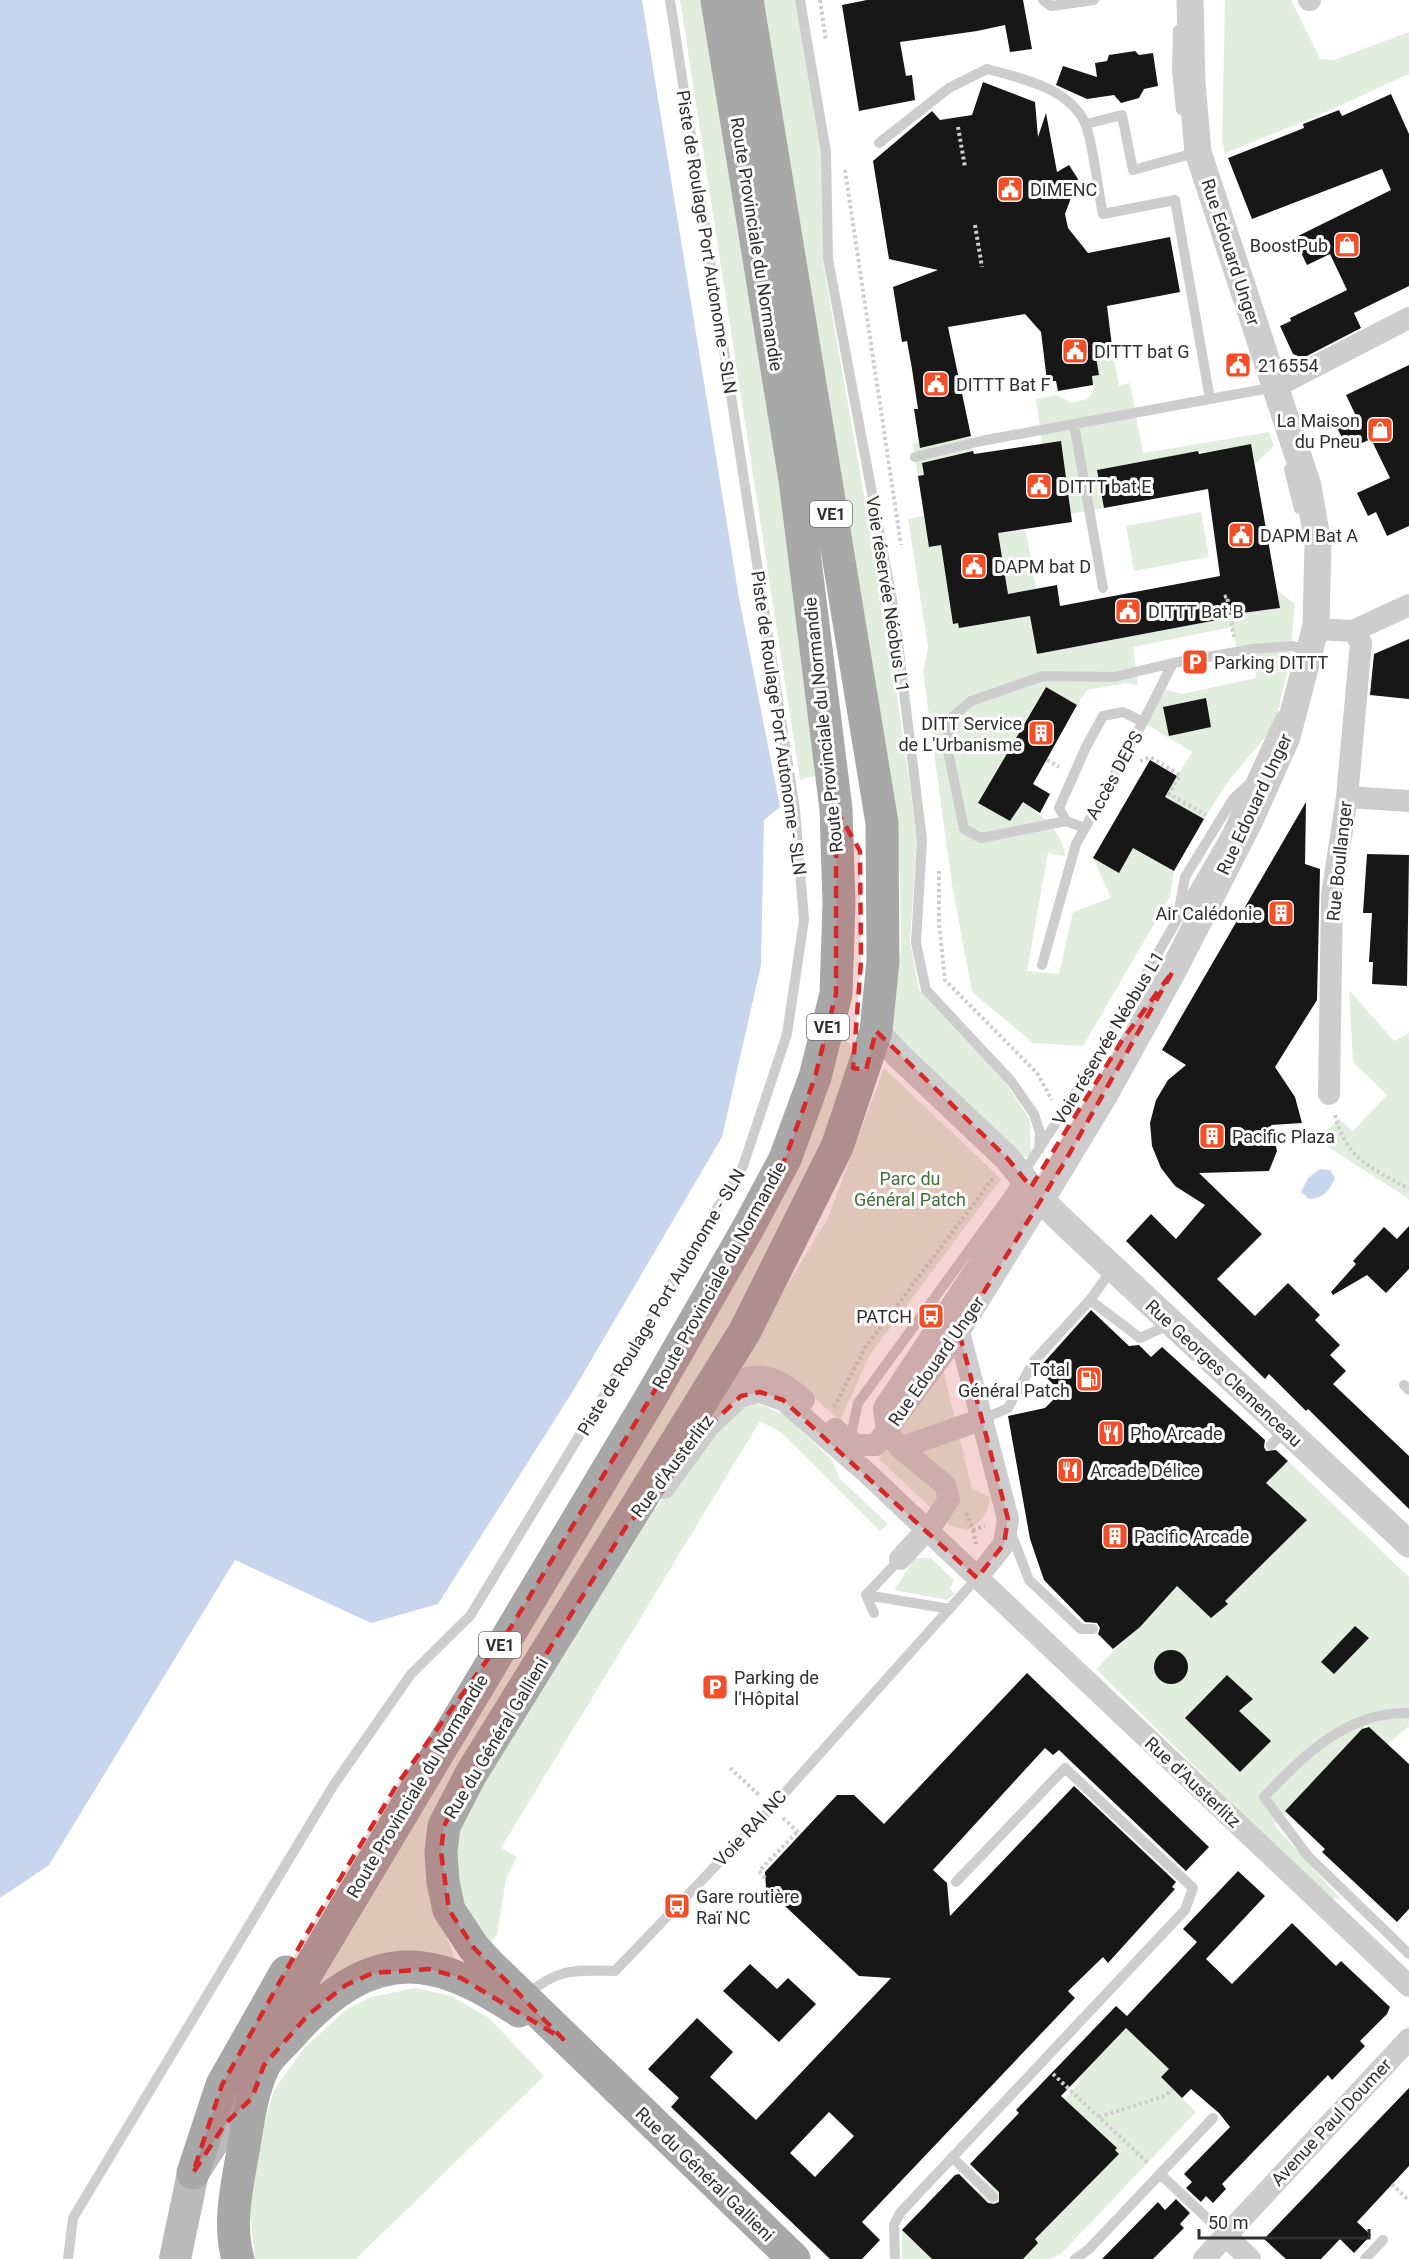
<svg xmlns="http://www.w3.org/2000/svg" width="1409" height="2259" viewBox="0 0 1409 2259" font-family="Roboto,sans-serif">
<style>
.green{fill:#e1eedd}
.water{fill:#c8d5ef}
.building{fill:#171717;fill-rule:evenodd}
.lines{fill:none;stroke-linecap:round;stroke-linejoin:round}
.path{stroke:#cdcdcd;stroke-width:4;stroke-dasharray:3 3;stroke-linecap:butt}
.service{stroke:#cdcdcd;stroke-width:10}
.minor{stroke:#cdcdcd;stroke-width:22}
.tertiary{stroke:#cdcdcd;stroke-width:27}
.secondary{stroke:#bababa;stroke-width:32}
.primary{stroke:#a8a8a8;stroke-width:33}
.marked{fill:#d62828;fill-opacity:0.2;stroke:#d62828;stroke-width:4.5;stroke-dasharray:12 8;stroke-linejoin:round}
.labels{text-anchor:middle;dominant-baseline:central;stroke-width:6;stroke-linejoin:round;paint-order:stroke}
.shield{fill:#fff;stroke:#6e6e6e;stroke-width:1.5}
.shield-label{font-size:16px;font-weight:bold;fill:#303030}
.poi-label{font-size:18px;fill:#303030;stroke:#fff;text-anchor:start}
.street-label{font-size:18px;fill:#303030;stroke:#fff}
.park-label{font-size:18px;fill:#446f39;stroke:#fff}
</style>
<rect width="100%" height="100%" fill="#fff"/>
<!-- green -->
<path class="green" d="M680,0H702L803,630L821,774L800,780Z
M761,0H795L822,150L823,263L888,630L917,838L910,941L919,990L1005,1082L1030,1120L1031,1156L1015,1158L891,1035L901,950L900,877L894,805Z
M1225,0H1291L1320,59L1334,60L1409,32V74L1308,120L1225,153L1222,142Z
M1112,346L1119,386L1130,383L1143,453L1269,432L1274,446L1255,464L1251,444L1208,452L1198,451L1098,470L1104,508L1071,514L1042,444L1036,399L1058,395L1071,403L1087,399L1094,390L1092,376L1096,357L1107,355L1106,347Z
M971,437L974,454L936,461L1019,527L1020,531H1026L1036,588L1026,591L1038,654L1228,618L1233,614L1280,608L1277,590L1295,604L1289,666L1274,727L1229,780L1204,819L1165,797L1192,752L1143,722L1160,688L1182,694L1256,678L1253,650L1237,652L1232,627L1133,647L1138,685L1127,683L1087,690L1077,705L1045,687L978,803L1010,821L1023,802C1042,815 1063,832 1065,856L1048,853L1027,971L1059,974L1073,912L1111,898L1093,858L1133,848L1174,871L1170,897L1083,1046L1033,1043L972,992L952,885L923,672L928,647L908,519L924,515L913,444Z
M1201,512L1209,557L1134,571L1126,526Z
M1349,990L1394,1041L1409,1033V1199L1310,1135L1329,1129L1339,1119L1353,1131L1387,1095L1353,1062Z
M839,1031L857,1054L812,1174L720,1344L443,1798L437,1911L456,1962L311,1989Z
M884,1068L1001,1179L869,1356L840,1421L800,1384L735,1371L828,1218Z
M943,1369L972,1489L990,1497C988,1513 981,1524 966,1530L949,1525L879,1459Z
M750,1403L765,1406L786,1416L832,1460L840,1479L888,1524L880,1531L782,1433L760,1421L501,1848L517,1857L506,1879L497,1935L481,1953L450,1870L462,1817L637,1531L660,1503L697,1448L736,1406Z
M1288,1461L1409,1577V1726L1388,1744L1366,1725L1274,1825L1341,1899L1328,1898L1096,1669L1164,1600L1169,1583Z
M915,1558H931L954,1580L950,1589L955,1594L947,1600L894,1590Z
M415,1988L451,1996L489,2018L544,2076L356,2259H255L249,2205L252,2167L274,2090L304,2048L347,2009L371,1997Z
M1126,2028L1169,2069L1161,2077L1196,2112L1061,2254L1050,2259H902V2230L977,2192L1065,2099L1080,2082L1081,2075Z"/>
<!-- water -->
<path class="water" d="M0,0H642L739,598L780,807L764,820L761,965L722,1137L573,1391L438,1604L371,1623L235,1560L49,1865L0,1898Z
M1320,1169L1330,1170L1335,1178C1329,1191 1324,1198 1309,1199L1301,1192L1308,1178Z"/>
<!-- building -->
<path class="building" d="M867,0H1023L1032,49L1010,52L1005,25L977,31L900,42L906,76L912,75L915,100L859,111L842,5Z
M1135,51L1139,55L1153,53L1158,86L1144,89L1139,98L1121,103L1114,95L1087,99L1056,85L1063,66L1097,77L1095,63L1107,61L1109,55Z
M983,82L1035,102L1038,137L1046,113L1057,172L1069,165L1078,179L1065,214L1068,228L1088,253L1170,237L1180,292L1107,306L1112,346L1106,347L1107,355L1096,357L1099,375L1092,376L1093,385L1058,391L1056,381H1047L1041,332L1025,314L948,327L971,436L920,448L914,409H918L912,369L907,341L902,342L893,287L938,270L889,259L873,161L932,111L940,120L972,115Z
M1391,94L1409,134V286L1354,313L1361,328L1303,358L1293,354L1280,326L1291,321L1290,318L1347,290L1330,254L1307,265L1294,238L1391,190L1382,169L1252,219L1228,158L1304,128L1303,124L1339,110L1342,116Z
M1409,365V526L1387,536L1376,512L1368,516L1357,493L1390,478L1371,439L1348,449L1336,426L1356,416L1346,395Z
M1061,441L1072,522L998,533L1008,594L1057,585L1060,606L1220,576L1208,489L1104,508L1097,470L1198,451L1199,454L1251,444L1280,608L1228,615V618L1037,654L1030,616L959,628L958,623L953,624L941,545L929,547L918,476L924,475L922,463L973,451L974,454Z
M1409,639V699L1370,695L1374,654Z
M1046,687L1077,705L1033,784L1050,794L1040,813L1023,802L1010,821L978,803Z
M1206,698L1211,727L1169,736L1163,707Z
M1150,760L1177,776L1165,797L1204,819L1174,871L1133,848L1119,873L1093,858Z
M1306,802L1305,864L1320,869L1317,1000L1275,1067L1295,1097L1302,1123L1271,1125L1277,1151L1269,1171L1199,1173L1262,1234L1217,1279L1255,1316L1288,1283L1320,1315L1315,1320L1340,1345L1330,1355L1346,1371L1333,1384L1409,1456V1509L1308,1409L1306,1411L1269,1374L1265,1379L1126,1241L1151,1214L1176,1239L1205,1205L1175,1186L1161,1168L1152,1146L1150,1123L1156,1100L1168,1080L1186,1065L1162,1050Z
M1367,854L1409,855L1407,986L1372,984L1373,962H1369L1372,913H1363Z
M1409,1226V1269L1386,1293L1367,1275L1333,1295L1331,1292L1356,1264L1353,1261L1384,1227L1397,1239Z
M1091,1310L1129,1346L1139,1345L1151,1357L1162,1347L1265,1440L1264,1447L1266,1451L1276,1450L1288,1461L1266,1483L1307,1520L1225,1601L1228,1604L1211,1618L1177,1586L1140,1627L1113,1649L1098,1634L1100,1628L1097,1623L1085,1622L1044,1580L1030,1539L1008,1416L1045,1408L1061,1392L1038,1369Z
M1355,1626L1369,1638L1334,1674L1321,1662Z
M1154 1667a17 17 0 1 1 34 0a17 17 0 1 1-34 0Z
M1027,1673L1209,1847L1186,1871L1059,1750L1053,1755L1045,1748L933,1870L947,1883L950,1916L1074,1786L1176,1882L1172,1887L1175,1889L1108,1963L1103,1957L1068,1991L1075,1998L862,2222L880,2240L862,2259H830L671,2107L679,2098L648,2069L697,2018L733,2052L710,2077L756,2120L891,1978L859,1976L766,1888L765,1872L837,1795H854L884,1824ZM829,2112L854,2136L815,2177L790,2153Z
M1227,1675L1253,1699L1239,1711L1271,1741L1240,1772L1185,1718Z
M1369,1727L1409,1764V1909L1397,1922L1322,1852L1325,1849L1285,1811L1362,1729Z
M1238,1871L1265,1896L1206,1959L1232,1984L1292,1923L1336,1966L1341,1961L1390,2007L1387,2014L1360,2041L1365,2046L1332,2080L1328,2075L1281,2123L1222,2184L1226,2189L1213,2203L1206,2196L1201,2202L1186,2188L1192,2182L1184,2174L1230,2127L1219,2113L1191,2089L1182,2098L1161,2077L1169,2069L1126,2028L1061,2096L1117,2148L1115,2150L1119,2154L1035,2239L1038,2243L1023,2259H932L902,2230L955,2175L959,2174L988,2203L994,2204L999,2202V2192L970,2164L1019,2113L1016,2110L1116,2006L1127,2016L1197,1942L1183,1929Z
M750,1964L777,1989L788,1978L816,2004L779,2042L723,1991Z
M1409,2088V2166L1357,2222L1371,2235L1354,2253L1340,2239L1321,2259H1286L1264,2239Z
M1176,2199L1190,2213L1180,2224L1184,2228L1153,2259H1102L1158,2202L1165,2210Z"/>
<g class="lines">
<!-- path -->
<path class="path" d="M820,0L826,41
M958,127L965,167
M845,170L901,545
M975,225L982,267
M1224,597L1227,596L1234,637
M1047,760L1059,767
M1140,761L1150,757L1180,775L1169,794L1206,815
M939,871V923L945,980L1037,1073L1052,1100
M1335,1115C1348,1162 1370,1166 1409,1189
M834,1407L865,1348L994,1177
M966,1513L973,1530L985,1526
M973,1530L976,1544
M730,1768L760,1796
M783,1818L800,1834
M765,1878L759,1871L798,1831
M1053,2074L1148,2163
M1099,2117L1165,2096L1173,2089
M1392,2184L1409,2201"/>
<!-- service -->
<path class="service" d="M800,0L826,152L828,259L894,610L922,840L916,943L926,990L1011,1081L1034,1114L1040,1133L1039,1150
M1043,0L1051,6L1094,0
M1178,30L1177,71L1181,110
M1086,124L1122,115L1133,170L1198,152
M879,143L949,88L987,69C1021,78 1069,88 1085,123C1093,141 1098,192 1103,214L1175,200L1210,399
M1074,424L1103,588
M915,457L981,441L1275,387
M1289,469L1299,509
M1123,712L1143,722L1085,828L1066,821L1059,808L1086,747L1103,716Z
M1143,722L1173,663
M1066,821L981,838L964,829L948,751L949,720L971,701L1043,676L1114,677L1173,663L1253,649L1292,646L1309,651
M1178,915L1185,877L1233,799L1247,786
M1042,965L1076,844L1085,828
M1090,1300L1140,1338L1171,1324
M1404,1385L1409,1390
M983,1419L1008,1408L1034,1361L1090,1300L1113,1268
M854,1442L852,1430L858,1403L1007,1198L1091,1069L1226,835L1281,716
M1271,1445L1285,1430
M1011,1533L1029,1580L1081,1629H1093
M866,1595L950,1609
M874,1613L866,1595L900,1559
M1409,1713C1347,1711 1303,1756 1264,1797L1308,1856L1409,1954
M527,1995C557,1968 576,1970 615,1971L772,1807L977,1578
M952,2157L993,2197
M1160,2174L1226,2236
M68,2259L73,2218L333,1786L411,1674L470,1616L743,1166L787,1034L804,920L795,810L670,0
M895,2259L894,2225L900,2213L1185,1910L1193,1888L1065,1768L956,1882
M1075,2259L1089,2249L1213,2118
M1365,2259L1383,2240"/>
<!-- minor -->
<path class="minor" d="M1309,0H1310
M1275,387L1409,318
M1315,629L1353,631L1409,605
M1347,797L1409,801
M1329,1094L1332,895L1347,797L1361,643L1353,631
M959,1332L1008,1519L1004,1544L977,1578
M722,1399C747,1364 776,1374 804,1400
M835,1429L855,1445H876L959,1332L1041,1200
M900,1448L983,1419
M664,1488L709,1426L741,1396L760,1392L783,1400L867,1473L1409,1986
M900,1559L934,1522L949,1499L945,1485L900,1448L887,1431L884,1408L1030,1187
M1226,2236L1250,2259
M1204,2259L1409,2039"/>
<!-- tertiary -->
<path class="tertiary" d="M876,1031L898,1055L1007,1158L1041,1200L1072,1230L1409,1544
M1041,1200L1104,1096L1173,971L1250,820L1287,737L1316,626L1318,544L1308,486L1198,152L1192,83L1190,0"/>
<!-- secondary -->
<path class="secondary" d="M175,2259L193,2173L225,2124L252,2098"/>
<!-- primary -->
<path class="primary" d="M747,0L882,823L883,961L876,1031L837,1147L745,1331L471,1774L444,1826L441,1852L443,1882L449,1910L474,1948L490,1965L794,2259
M264,2065L306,1974L651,1397L747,1230L785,1159L815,1077L836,994L839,903L836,809L795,480L717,0
M193,2173L222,2085L286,1972
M238,2259C228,2224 237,2186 243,2151C248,2123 251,2094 263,2068C268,2056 281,2046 289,2037C325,1996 371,1958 429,1969C462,1975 491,1993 519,2011"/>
</g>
<!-- marked area -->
<path class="marked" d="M836,809L860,851L861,961L853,1068L866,1070L876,1031L1007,1158L1031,1187L1123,1039L1173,971L1064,1163L959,1332L1008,1519L1004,1544L977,1578L783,1400L760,1392L741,1396L709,1426L657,1498L629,1522L471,1774L444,1826L441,1852L449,1910L474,1948L563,2039L461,1978L429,1969L373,1973L346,1985L309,2014L264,2065L252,2098L225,2124L193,2173L222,2085L306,1935L398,1783L511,1627L651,1397L785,1159L815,1077L836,994Z"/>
<!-- icons -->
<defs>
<symbol id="civic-square" viewBox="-11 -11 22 22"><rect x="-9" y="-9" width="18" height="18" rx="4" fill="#f24e27" stroke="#fff"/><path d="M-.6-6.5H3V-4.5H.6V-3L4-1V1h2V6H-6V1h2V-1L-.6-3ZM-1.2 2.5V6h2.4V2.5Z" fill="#fff"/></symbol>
<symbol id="shop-square" viewBox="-11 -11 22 22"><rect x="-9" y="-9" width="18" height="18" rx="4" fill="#f24e27" stroke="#fff"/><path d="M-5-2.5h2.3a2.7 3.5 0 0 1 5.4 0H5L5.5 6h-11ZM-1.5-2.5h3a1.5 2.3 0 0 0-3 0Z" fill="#fff"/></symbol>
<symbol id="parking-square" viewBox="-11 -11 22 22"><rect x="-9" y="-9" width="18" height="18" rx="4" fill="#f24e27" stroke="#fff"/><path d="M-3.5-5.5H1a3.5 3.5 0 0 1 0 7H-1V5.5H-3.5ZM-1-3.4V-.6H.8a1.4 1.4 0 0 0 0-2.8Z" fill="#fff"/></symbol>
<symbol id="building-square" viewBox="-11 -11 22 22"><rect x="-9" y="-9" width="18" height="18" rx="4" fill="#f24e27" stroke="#fff"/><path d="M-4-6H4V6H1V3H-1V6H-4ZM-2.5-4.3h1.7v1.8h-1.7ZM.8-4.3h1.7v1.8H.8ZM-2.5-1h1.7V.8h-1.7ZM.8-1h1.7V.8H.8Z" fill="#fff"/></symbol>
<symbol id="bus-square" viewBox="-11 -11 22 22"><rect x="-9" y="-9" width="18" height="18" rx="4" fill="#f24e27" stroke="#fff"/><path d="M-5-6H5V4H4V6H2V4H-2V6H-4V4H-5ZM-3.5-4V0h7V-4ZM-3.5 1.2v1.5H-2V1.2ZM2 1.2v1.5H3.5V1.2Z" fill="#fff"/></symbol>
<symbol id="fuel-square" viewBox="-11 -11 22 22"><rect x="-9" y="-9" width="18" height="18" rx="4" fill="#f24e27" stroke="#fff"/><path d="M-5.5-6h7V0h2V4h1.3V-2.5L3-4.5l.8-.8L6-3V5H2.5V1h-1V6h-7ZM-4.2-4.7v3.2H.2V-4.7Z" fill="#fff"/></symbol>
<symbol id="restaurant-square" viewBox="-11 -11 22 22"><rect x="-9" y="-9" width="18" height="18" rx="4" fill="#f24e27" stroke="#fff"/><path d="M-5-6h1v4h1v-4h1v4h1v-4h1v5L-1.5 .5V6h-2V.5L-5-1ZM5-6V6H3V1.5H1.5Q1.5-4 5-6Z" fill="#fff"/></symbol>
</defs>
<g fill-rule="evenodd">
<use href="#civic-square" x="995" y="174" width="30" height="30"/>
<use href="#shop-square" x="1332" y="230" width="30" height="30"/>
<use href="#civic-square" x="1060" y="336" width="30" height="30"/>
<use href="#civic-square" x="1223" y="350" width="30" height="30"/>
<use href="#civic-square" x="921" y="369" width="30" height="30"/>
<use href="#shop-square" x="1365" y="415" width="30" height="30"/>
<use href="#civic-square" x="1024" y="471" width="30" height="30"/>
<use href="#civic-square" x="1226" y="520" width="30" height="30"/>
<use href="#civic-square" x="959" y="551" width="30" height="30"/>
<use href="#civic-square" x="1113" y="596" width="30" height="30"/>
<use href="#parking-square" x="1180" y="647" width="30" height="30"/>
<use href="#building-square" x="1026" y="718" width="30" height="30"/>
<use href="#building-square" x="1266" y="898" width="30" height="30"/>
<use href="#building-square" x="1197" y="1121" width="30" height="30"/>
<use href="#bus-square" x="916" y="1301" width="30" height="30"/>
<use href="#fuel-square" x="1074" y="1364" width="30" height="30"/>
<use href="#restaurant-square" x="1096" y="1418" width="30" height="30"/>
<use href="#restaurant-square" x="1055" y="1455" width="30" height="30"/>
<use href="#building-square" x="1100" y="1521" width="30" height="30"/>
<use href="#parking-square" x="700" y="1672" width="30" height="30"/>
<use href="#bus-square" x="662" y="1891" width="30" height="30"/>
</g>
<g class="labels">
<!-- shield labels -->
<g class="shield">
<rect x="810" y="501" width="42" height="26" rx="4.5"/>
<rect x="807" y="1014" width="42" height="26" rx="4.5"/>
<rect x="479" y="1632" width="42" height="26" rx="4.5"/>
</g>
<g class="shield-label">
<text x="831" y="514">VE1</text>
<text x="828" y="1027">VE1</text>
<text x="500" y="1645">VE1</text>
</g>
<!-- poi labels -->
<g class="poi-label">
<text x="1030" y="189">DIMENC</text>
<text x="1328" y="245" text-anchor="end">BoostPub</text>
<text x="1094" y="351">DITTT bat G</text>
<text x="1258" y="365">216554</text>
<text x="956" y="384">DITTT Bat F</text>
<text x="1360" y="420" text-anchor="end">La Maison<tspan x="1360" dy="21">du Pneu</tspan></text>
<text x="1058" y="486">DITTT bat E</text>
<text x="1260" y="535">DAPM Bat A</text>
<text x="994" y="566">DAPM bat D</text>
<text x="1148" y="611">DITTT Bat B</text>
<text x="1214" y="662">Parking DITTT</text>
<text x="1022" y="723" text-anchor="end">DITT Service<tspan x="1022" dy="21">de L'Urbanisme</tspan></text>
<text x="1262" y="913" text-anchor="end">Air Calédonie</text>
<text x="1232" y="1136">Pacific Plaza</text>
<text x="912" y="1316" text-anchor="end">PATCH</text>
<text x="1070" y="1369" text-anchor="end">Total<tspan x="1070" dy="21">Général Patch</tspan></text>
<text x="1130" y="1433">Pho Arcade</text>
<text x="1090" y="1470">Arcade Délice</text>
<text x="1134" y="1536">Pacific Arcade</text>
<text x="734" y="1677">Parking de<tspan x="734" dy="21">l'Hôpital</tspan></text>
<text x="696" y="1896">Gare routière<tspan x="696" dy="21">Raï NC</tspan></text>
</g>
<!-- street labels -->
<g class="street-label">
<text transform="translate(707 242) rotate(81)">Piste de Roulage Port Autonome - SLN</text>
<text transform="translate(757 244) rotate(81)">Route Provinciale du Normandie</text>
<text transform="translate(1231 252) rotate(72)">Rue Edouard Unger</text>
<text transform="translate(888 594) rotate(81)">Voie réservée Néobus L1</text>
<text transform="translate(779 723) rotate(82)">Piste de Roulage Port Autonome - SLN</text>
<text transform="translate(823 725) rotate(-96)">Route Provinciale du Normandie</text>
<text transform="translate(1114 775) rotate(-61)">Accès DEPS</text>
<text transform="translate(1254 804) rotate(-65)">Rue Edouard Unger</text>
<text transform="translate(1339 861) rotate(-84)">Rue Boullanger</text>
<text transform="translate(1108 1038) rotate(-59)">Voie réservée Néobus L1</text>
<text transform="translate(719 1275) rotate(-61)">Route Provinciale du Normandie</text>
<text transform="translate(661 1302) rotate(-59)">Piste de Roulage Port Autonome - SLN</text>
<text transform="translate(936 1361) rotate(-55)">Rue Edouard Unger</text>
<text transform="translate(1224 1373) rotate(43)">Rue Georges Clemenceau</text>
<text transform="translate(672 1466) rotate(-53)">Rue d'Austerlitz</text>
<text transform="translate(496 1738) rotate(-59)">Rue du Général Gallieni</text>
<text transform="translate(1193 1782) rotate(43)">Rue d'Austerlitz</text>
<text transform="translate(417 1786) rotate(-59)">Route Provinciale du Normandie</text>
<text transform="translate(750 1828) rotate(-47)">Voie RAI NC</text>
<text transform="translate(1331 2122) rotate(-47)">Avenue Paul Doumer</text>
<text transform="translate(705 2174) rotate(44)">Rue du Général Gallieni</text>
</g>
<!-- park labels -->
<g class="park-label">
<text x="910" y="1178">Parc du<tspan x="910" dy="21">Général Patch</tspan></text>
</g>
</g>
<!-- scale -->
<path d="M1199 2229v9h170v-9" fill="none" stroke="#303030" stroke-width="3"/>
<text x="1208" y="2229" font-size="18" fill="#303030" stroke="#ffffff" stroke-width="4.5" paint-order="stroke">50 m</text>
</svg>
